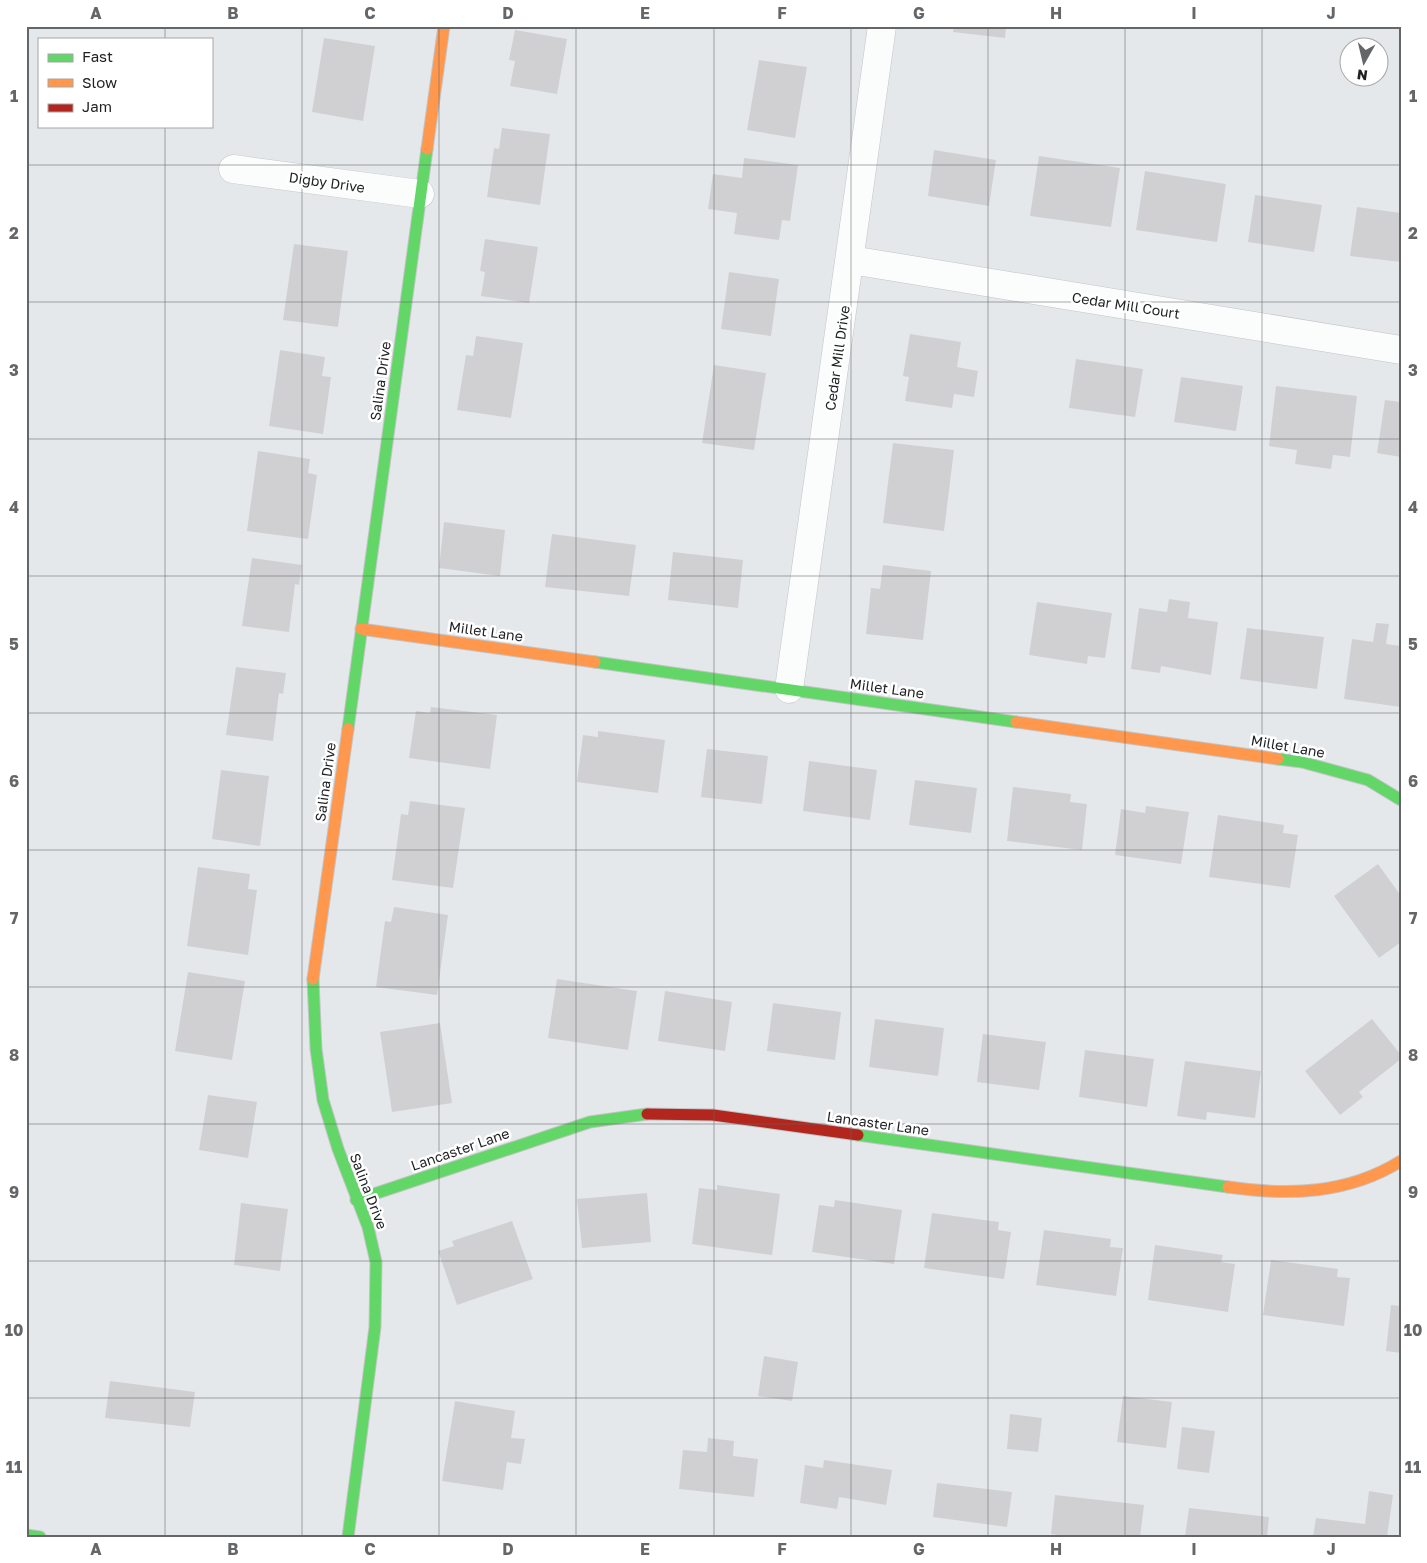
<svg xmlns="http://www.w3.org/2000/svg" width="1427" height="1563" viewBox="0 0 1427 1563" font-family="'Golos Text',sans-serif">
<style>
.building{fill:#d0d0d3}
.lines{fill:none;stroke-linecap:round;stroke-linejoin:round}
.street-casing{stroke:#c2c4c6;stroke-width:29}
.fast-casing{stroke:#c2c4c6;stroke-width:13}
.slow-casing{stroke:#c2c4c6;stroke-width:13}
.jam-casing{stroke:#c2c4c6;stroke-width:13}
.street{stroke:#fbfcfc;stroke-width:28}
.fast{stroke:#63d668;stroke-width:11}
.slow{stroke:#ff974d;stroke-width:11}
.jam{stroke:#b3261e;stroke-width:11}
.grid{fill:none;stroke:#646668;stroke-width:1;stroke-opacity:0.55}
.labels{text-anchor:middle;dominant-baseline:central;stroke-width:5;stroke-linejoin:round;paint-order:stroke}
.street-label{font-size:14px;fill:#1e2022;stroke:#fff}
.neatline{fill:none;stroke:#646668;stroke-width:2}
.grid-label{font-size:16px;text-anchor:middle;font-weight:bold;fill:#646668}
</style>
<rect width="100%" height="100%" fill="#e5e8eb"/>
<!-- building -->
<path class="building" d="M954,26H1006L1005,38L953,32Z
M515,30L567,39L557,94L510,86L515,61L509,60Z
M324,38L375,46L363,121L312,112Z
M759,60L807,67L795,138L747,130Z
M502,128L550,134L540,205L487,197L494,148L499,149Z
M934,150L996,160L989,206L928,196Z
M1039,156L1120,168L1111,227L1030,216Z
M744,158L798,165L790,221L782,220L779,240L734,234L737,213L708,209L713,174L742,178Z
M1145,171L1226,184L1217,242L1136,230Z
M1255,195L1322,205L1314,252L1248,242Z
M1357,207L1401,213V262L1350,256Z
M485,239L538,247L529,303L481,296L485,272L480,271Z
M294,244L348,251L338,327L283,320Z
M729,272L779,279L771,336L721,329Z
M910,334L961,342L957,367L978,371L974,397L954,394L952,408L905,401L909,377L903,376Z
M476,336L523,343L511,418L457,410L466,355L473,356Z
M280,350L325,357L322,376L331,377L323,434L269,426Z
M1076,359L1143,369L1135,417L1069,408Z
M714,365L766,373L754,450L702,443Z
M1181,377L1243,386L1236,431L1174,422Z
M1276,386L1357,396L1350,457L1333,455L1331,469L1295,464L1297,450L1269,446Z
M1385,400L1401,402V457L1377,453Z
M893,443L954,450L944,531L883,523Z
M258,451L310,459L308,473L317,475L308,539L247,531Z
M444,522L505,530L500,576L439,568Z
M552,534L636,545L629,596L545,587Z
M673,552L743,560L738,608L668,600Z
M252,558L302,565L299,585L295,584L289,632L242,626Z
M883,565L931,571L923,640L866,634L871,588L880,589Z
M1169,599L1190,602L1188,618L1218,622L1211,675L1161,666L1160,673L1131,669L1139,608L1167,612Z
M1037,602L1112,613L1105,658L1088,656L1087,664L1029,655Z
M1376,623L1389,624L1386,644L1401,646V707L1344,699L1352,639L1373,642Z
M1247,628L1324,637L1317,689L1240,679Z
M236,667L286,673L283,694L279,693L273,741L226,735Z
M431,707L497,715L490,769L409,758L416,711L430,713Z
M598,731L665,740L658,793L577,782L583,735L598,737Z
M707,749L768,756L762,804L701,797Z
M809,761L877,770L870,820L803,811Z
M221,770L269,776L260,846L212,839Z
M915,780L977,788L971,833L909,825Z
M1013,787L1071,794L1070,802L1087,804L1082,850L1007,841Z
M410,801L465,808L453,888L392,880L401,814L408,815Z
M1146,806L1189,812L1181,864L1115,855L1121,809L1145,813Z
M1218,815L1284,825L1283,833L1298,835L1290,888L1209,877Z
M1378,864L1401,896V942L1379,958L1334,896Z
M198,867L250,874L248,889L257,890L248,955L187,946Z
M394,907L448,915L437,995L376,987L385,921L391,922Z
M188,972L245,981L232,1060L175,1051Z
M557,979L637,991L628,1050L548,1038Z
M665,991L732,1002L725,1051L658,1041Z
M773,1003L841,1012L835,1060L767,1051Z
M875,1019L944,1028L938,1076L869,1067Z
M1372,1019L1401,1055V1059L1359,1092L1363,1097L1340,1115L1305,1071Z
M440,1023L452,1103L392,1112L380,1032Z
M983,1034L1046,1042L1039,1090L977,1082Z
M1085,1050L1154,1059L1147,1107L1079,1097Z
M1185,1061L1261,1071L1255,1118L1207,1112L1206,1120L1177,1116Z
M208,1095L257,1102L248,1158L199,1150Z
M717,1185L780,1194L772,1255L692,1244L699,1188L717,1190Z
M647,1193L651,1242L582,1248L577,1199Z
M835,1200L902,1210L894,1264L812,1252L819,1205L834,1207Z
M241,1203L288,1209L280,1271L234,1265Z
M932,1213L999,1222L998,1230L1011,1232L1004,1279L924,1268Z
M512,1221L533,1279L457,1305L438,1251L454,1246L452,1241Z
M1044,1230L1111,1239L1110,1247L1123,1248L1116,1296L1036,1285Z
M1155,1245L1223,1255L1221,1262L1235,1264L1228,1312L1148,1300Z
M1271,1260L1338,1269L1337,1277L1350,1278L1344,1326L1263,1315Z
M1391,1305L1401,1306V1353L1386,1351Z
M764,1356L798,1362L792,1401L758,1396Z
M110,1381L195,1392L190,1427L105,1418Z
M1123,1396L1172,1402L1166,1448L1117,1442Z
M455,1401L515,1411L511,1438L525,1439L521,1464L507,1462L503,1490L442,1481Z
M1010,1414L1042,1418L1038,1452L1007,1449Z
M1182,1427L1215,1431L1209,1473L1177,1469Z
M708,1438L734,1441L733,1456L758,1459L754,1497L679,1489L683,1450L707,1452Z
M824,1460L892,1470L886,1505L839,1497L837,1509L800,1503L805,1465L823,1468Z
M937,1483L1012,1492L1007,1527L933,1517Z
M1369,1491L1393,1495L1387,1537H1313L1316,1518L1365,1524Z
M1055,1495L1144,1505L1140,1537H1072L1051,1534Z
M1189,1508L1269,1517L1267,1537H1185Z"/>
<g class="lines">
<defs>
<path id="street" d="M233,169L420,194
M851,260L1401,350
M789,689L882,26"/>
<path id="fast" d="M595,662L1016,722
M348,729L427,149
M1278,759L1302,762L1368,780L1401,800
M313,979L316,1049L323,1100L338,1149L368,1227L376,1262L375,1327L348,1537
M858,1135L1228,1187
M356,1200L590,1122L647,1114
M26,1535L40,1537"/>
<path id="slow" d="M427,149L444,26
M361,629L595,662
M1016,722L1278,759
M313,979L348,729
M1228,1187C1289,1196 1348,1194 1401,1161"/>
<path id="jam" d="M647,1114L713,1115L858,1135"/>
</defs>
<!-- street casing -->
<use href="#street" class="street-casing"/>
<!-- fast casing -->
<use href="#fast" class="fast-casing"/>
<!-- slow casing -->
<use href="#slow" class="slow-casing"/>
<!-- jam casing -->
<use href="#jam" class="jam-casing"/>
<!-- street -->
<use href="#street" class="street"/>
<!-- fast -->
<use href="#fast" class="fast"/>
<!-- slow -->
<use href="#slow" class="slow"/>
<!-- jam -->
<use href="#jam" class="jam"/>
</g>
<!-- grid -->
<path class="grid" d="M165,26V39M302,26V1537M439,26V1537M576,26V1537M714,26V1537M851,26V1537M988,26V1537M1125,26V1537M1262,26V1537M165,126V1537M26,165H1401M26,302H1401M26,439H1401M26,576H1401M26,713H1401M26,850H1401M26,987H1401M26,1124H1401M26,1261H1401M26,1398H1401"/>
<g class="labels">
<!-- street labels -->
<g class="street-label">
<text transform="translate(327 182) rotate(8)">Digby Drive</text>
<text transform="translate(1126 305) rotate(9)">Cedar Mill Court</text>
<text transform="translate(837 358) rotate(-82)">Cedar Mill Drive</text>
<text transform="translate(380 381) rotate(-82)">Salina Drive</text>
<text transform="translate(486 631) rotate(8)">Millet Lane</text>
<text transform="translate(887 688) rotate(8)">Millet Lane</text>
<text transform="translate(1288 746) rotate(10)">Millet Lane</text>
<text transform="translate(325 782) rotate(-82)">Salina Drive</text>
<text transform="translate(878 1123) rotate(8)">Lancaster Lane</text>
<text transform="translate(460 1149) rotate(-19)">Lancaster Lane</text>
<text transform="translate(369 1191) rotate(69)">Salina Drive</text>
</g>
</g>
<!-- border -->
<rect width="1427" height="1563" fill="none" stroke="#ffffff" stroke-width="55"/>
<!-- legend -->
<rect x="38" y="38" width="175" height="90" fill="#ffffff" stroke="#a5a6a7"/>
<rect x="48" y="54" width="25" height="8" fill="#63d668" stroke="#a5a6a7"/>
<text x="82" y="62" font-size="15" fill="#1e2022">Fast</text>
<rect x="48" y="79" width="25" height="8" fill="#ff974d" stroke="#a5a6a7"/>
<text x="82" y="88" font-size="15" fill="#1e2022">Slow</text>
<rect x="48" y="104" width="25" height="8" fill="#b3261e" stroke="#a5a6a7"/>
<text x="82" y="112" font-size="15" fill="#1e2022">Jam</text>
<!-- north arrow -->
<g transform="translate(1364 62) rotate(188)"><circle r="24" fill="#ffffff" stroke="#a5a6a7"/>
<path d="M0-4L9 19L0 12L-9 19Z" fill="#646668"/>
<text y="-8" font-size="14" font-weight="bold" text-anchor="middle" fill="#1e2022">N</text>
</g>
<rect x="28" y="28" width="1372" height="1508" class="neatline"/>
<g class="grid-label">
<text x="96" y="19">A</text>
<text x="233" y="19">B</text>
<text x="370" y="19">C</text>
<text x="508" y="19">D</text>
<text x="645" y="19">E</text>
<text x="782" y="19">F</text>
<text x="919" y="19">G</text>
<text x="1056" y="19">H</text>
<text x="1194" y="19">I</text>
<text x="1331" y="19">J</text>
<text x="14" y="102">1</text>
<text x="1413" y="102">1</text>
<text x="14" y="239">2</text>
<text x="1413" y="239">2</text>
<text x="14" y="376">3</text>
<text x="1413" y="376">3</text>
<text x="14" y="513">4</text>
<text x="1413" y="513">4</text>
<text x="14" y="650">5</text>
<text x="1413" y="650">5</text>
<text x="14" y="787">6</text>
<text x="1413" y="787">6</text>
<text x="14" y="924">7</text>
<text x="1413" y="924">7</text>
<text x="14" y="1061">8</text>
<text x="1413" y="1061">8</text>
<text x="14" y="1198">9</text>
<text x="1413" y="1198">9</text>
<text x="14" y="1336">10</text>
<text x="1413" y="1336">10</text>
<text x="14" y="1473">11</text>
<text x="1413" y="1473">11</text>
<text x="96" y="1555">A</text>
<text x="233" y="1555">B</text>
<text x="370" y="1555">C</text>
<text x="508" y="1555">D</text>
<text x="645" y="1555">E</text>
<text x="782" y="1555">F</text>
<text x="919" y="1555">G</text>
<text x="1056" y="1555">H</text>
<text x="1194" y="1555">I</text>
<text x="1331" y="1555">J</text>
</g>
</svg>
